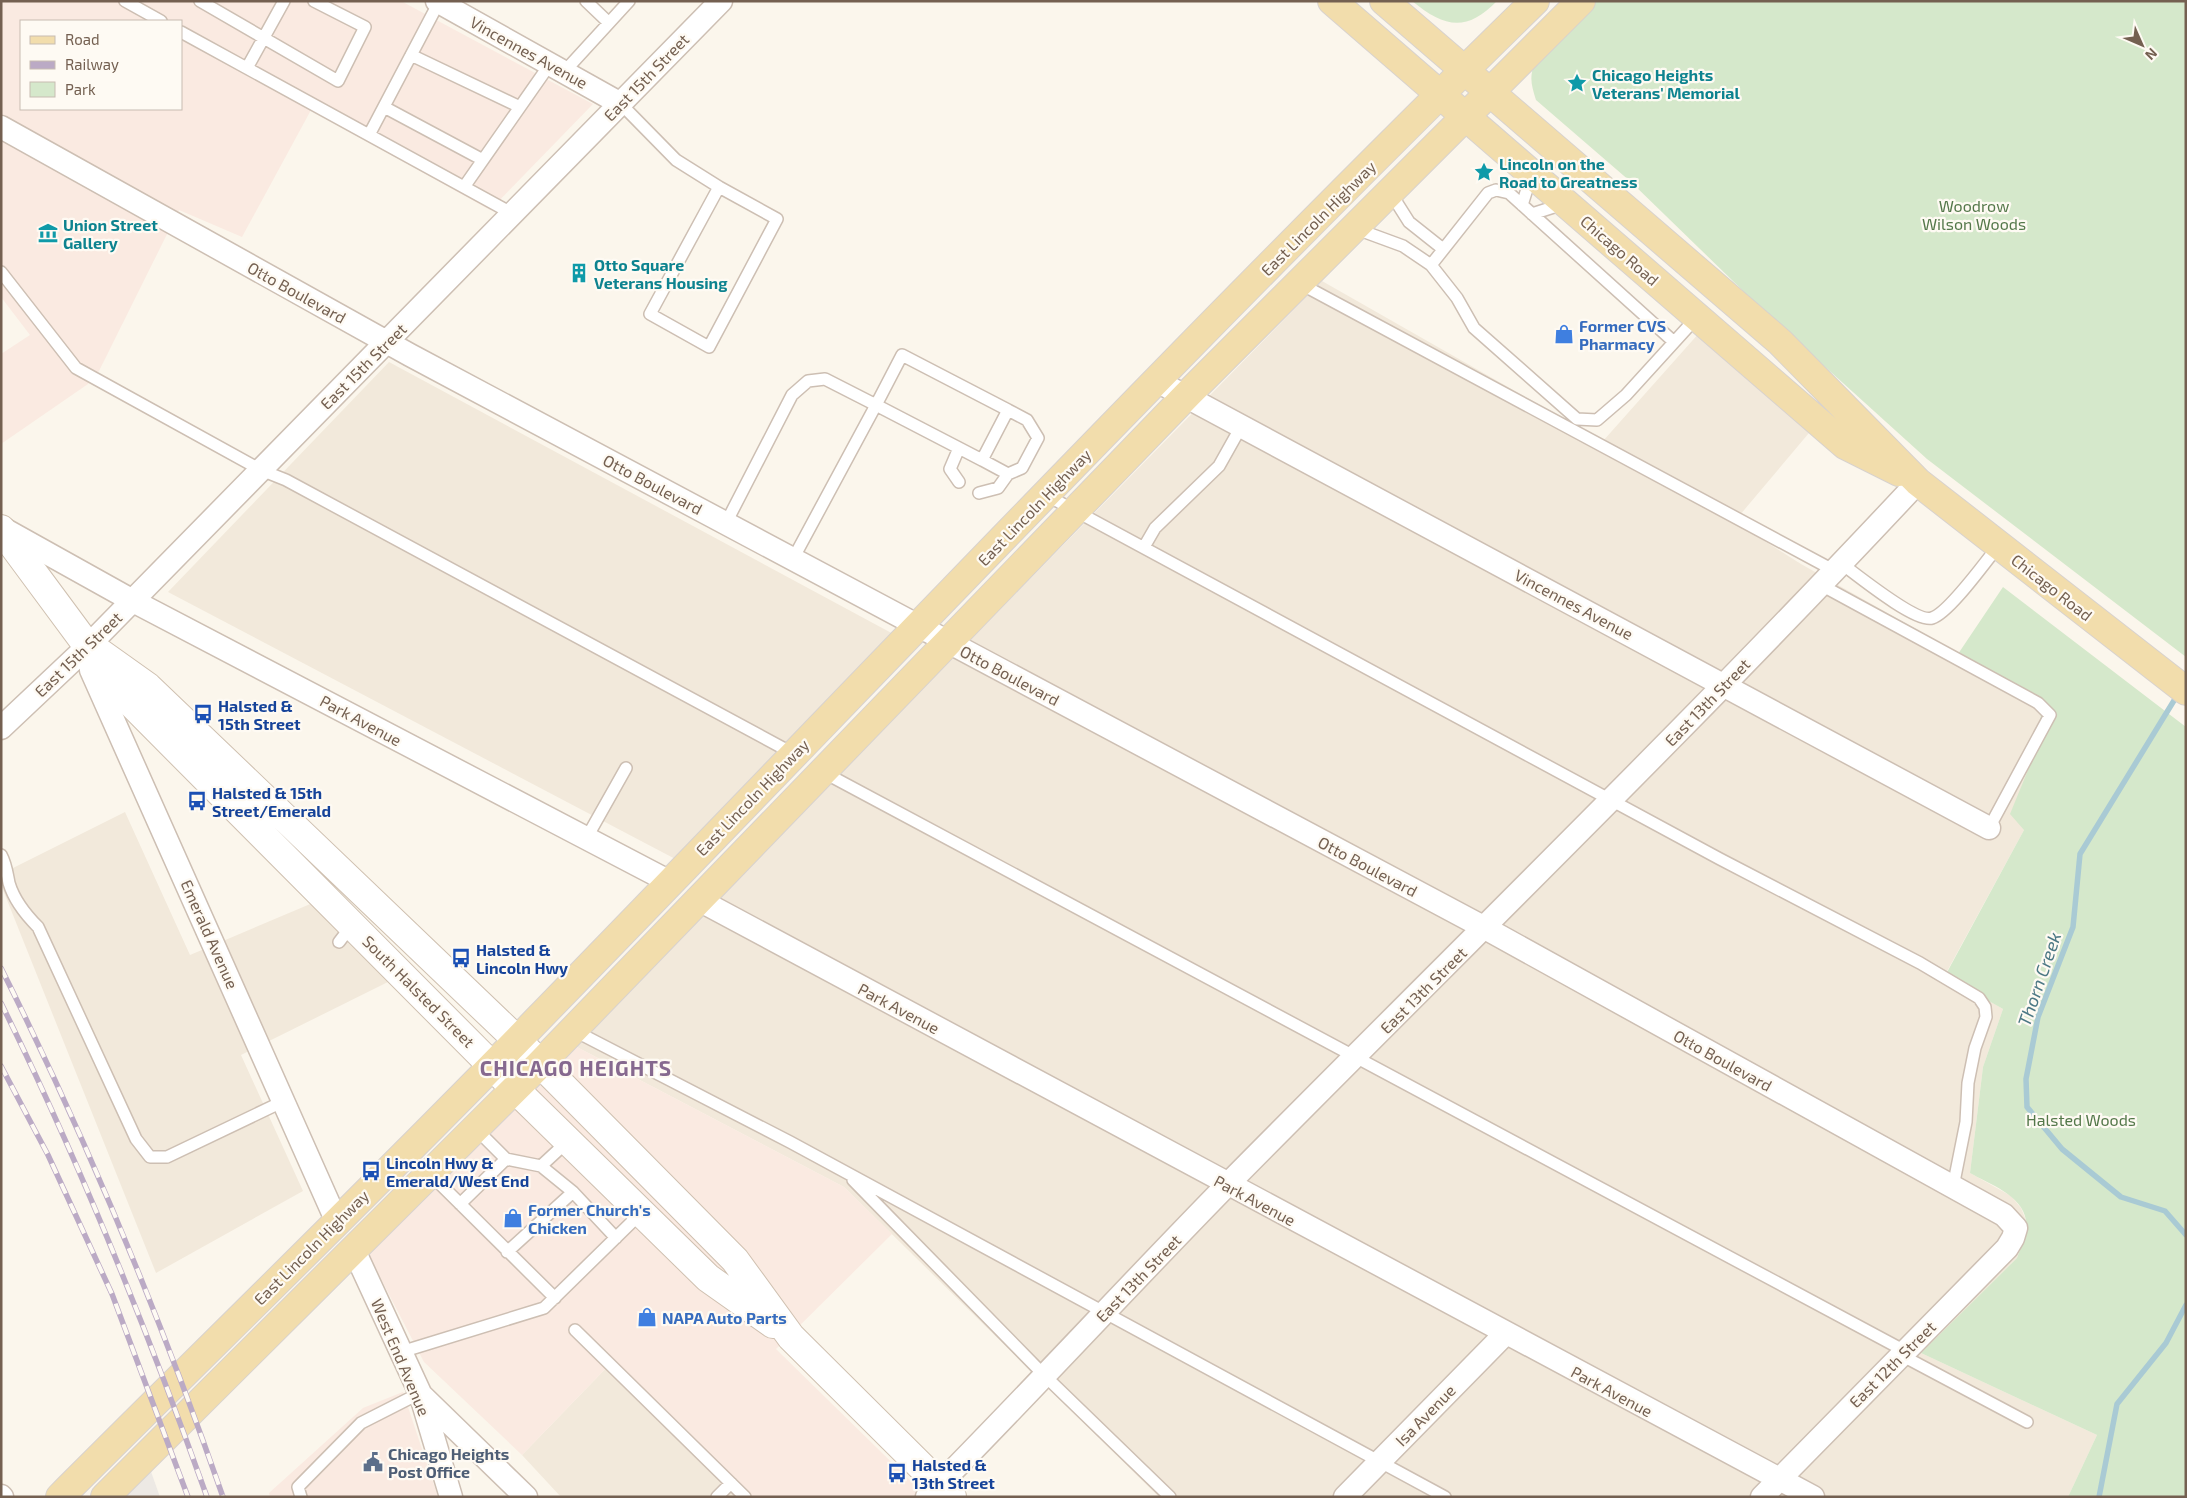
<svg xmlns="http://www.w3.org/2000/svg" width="2187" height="1498" viewBox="0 0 2187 1498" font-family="'Exo 2',sans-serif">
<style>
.residential{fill:#f2e9db}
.commercial{fill:#faeae1;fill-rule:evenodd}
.industrial{fill:#ede9e4}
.green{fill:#d5e8cb}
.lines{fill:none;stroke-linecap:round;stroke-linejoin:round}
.stream{stroke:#a9cad4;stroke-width:5.5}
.lane-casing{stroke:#cdbfb3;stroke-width:14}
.street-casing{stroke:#cdbfb3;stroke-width:25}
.secondary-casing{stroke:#cfc0b0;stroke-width:30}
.primary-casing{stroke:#d8d2ce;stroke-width:30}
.lane{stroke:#fff;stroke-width:11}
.street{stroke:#fff;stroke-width:22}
.secondary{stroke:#fff;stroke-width:28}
.primary{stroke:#f2ddac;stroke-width:28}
.rail-casing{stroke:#bbaac5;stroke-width:5.5}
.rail{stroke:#fefaf3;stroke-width:4;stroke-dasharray:11;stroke-linecap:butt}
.labels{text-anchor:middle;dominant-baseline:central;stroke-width:4.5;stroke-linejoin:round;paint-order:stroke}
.street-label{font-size:16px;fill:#746051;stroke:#fefaf3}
.culture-label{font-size:16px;font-weight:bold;fill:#0d838f;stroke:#fefaf3;text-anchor:start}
.park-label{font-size:16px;fill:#54784a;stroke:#fefaf3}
.shop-label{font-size:16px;font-weight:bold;fill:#366cbe;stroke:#fefaf3;text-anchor:start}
.transit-label{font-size:16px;font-weight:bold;fill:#164399;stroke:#fefaf3;text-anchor:start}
.service-label{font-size:16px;font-weight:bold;fill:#4e5e75;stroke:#fefaf3;text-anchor:start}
.water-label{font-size:18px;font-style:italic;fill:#4c7885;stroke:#fefaf3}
.district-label{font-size:21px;font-weight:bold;letter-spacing:1px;fill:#86698f;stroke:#fefaf3}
</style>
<rect width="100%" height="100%" fill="#fbf6ec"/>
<!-- residential -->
<path class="residential" d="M1322,281L1603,441L1700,332L1814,427L1734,522L1801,564L2043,701L2024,830L1945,975L2003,1009L1983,1067L1970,1173L2011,1196L2021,1208L2026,1220L2023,1239L2017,1258L1921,1353L2097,1435L2068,1497H1159L844,1187L573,1045Z
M389,362L897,636L681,862L168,592Z
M125,812L190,955L315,902L394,979L241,1055L303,1191L156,1273L1,885V874Z
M613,1361L752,1497H561L522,1455Z"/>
<!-- commercial -->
<path class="commercial" d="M1,1H401L593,104L490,210L311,110L242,237L179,210L99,371L88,384L1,444V354L30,335L1,297ZM21,21H181V109H21Z
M573,1045L844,1187L892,1234L776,1349L927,1497H745L610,1364L522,1455L424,1362L367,1252Z
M403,1392L438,1497H270L269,1493L363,1408Z"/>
<!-- industrial -->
<path class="industrial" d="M149,1466L160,1497H119Z"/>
<!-- green -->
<path class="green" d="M1412,1H1497C1466,33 1444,27 1412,1Z
M1594,1H2186V657L1927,459L1770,317L1631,182L1536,100C1533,90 1530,82 1532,72C1536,50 1577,18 1594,1Z
M2003,587L2186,727V1497H2068L2097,1435L1921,1353L2017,1258C2021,1247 2028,1232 2026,1220C2022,1195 1989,1184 1970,1173L1983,1067L2003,1009L1945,976L2024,830L2010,814L2035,753L2043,701L1958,654Z"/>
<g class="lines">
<!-- stream -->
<path class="stream" d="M2178,694L2080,854L2073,927L2038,1017L2026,1079L2027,1107L2062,1149L2121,1197L2165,1211L2186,1235
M2099,1497L2117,1404L2166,1343L2186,1305"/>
<defs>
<path id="lane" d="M125,1L161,21
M200,1L338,81L365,27L314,1
M586,1L609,23
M181,32L513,214
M411,55L520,107
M247,68L284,1
M564,72L629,1
M621,104L676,160L719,187L650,314L709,347L777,219L719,187
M384,107L483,160
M369,135L439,2
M464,187L550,64
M1390,192L1409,222L1443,249
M1522,205L1527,189V173
M1532,214L1563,204
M1354,228L1403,246L1431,265L1457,298L1474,328L1577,419L1597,420L1626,395L1697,317
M1431,265L1488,193L1496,190L1509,193L1674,342
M1,272L76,368L261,470L286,480L794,754
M1299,283L1835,571
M902,355L1008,410L982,460L876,405Z
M982,460L1008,474L1022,468L1038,438L1027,420L1008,410
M959,482L950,469L959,448
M979,493L998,488L1008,474
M1046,495L1720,859L1920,963L1979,998L1985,1007L1986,1017L1975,1048L1968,1083L1966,1122L1953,1187
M726,523L792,395L808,381L825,379L876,405L793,559
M1144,547L1155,528L1219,466L1242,425
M1842,564C1857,575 1916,623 1932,618C1949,613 1986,561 1999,545
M1821,585L2038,703L2050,715L1989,828
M823,772L1905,1351
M586,839L626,768
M1,855C6,864 7,873 9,883C14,900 26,915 38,927L136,1139L150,1157H167L284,1101
M339,942L352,925
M573,1030L790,1142L1445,1497
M475,1128L506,1159
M568,1141L541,1166L573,1192L616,1238
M430,1174L555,1298
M853,1180L1044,1375L1170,1497
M460,1204L506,1159L541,1166
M507,1252L573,1192
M575,1330L745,1497
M401,1352L544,1308L641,1213
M1901,1355L2027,1422
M301,1497L298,1487L361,1423L420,1393
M717,1497L731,1483"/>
<path id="street" d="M437,1L621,104
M1,127L410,355L1485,928L2004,1215L2016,1228L2013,1238L2007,1248L1762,1497
M1157,381L1989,828
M2,528L133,601L670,882
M90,649L91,670L337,1222
M1,728L89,645L721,1
M699,900L1813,1497
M353,1248L420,1393L451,1497
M421,1395L526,1497
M1,1496L2,1497
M927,1497C1029,1394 1127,1287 1228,1184C1459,950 1694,722 1918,482
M1345,1497L1505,1334"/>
<path id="secondary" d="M1,529L126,698L515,1089L708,1278L773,1324
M89,645L148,687L517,1040L735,1260L791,1337L952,1497"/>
<path id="primary" d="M1332,1L1845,445L1899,472
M1384,1L1780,342L1918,482L2186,691
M60,1497C219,1338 381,1181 538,1019C869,679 1195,333 1535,1
M105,1497L540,1064L1187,395L1581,1"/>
</defs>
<!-- lane casing -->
<use href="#lane" class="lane-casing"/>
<!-- street casing -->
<use href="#street" class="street-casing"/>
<!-- secondary casing -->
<use href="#secondary" class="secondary-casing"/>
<!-- primary casing -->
<use href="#primary" class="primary-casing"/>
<!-- lane -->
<use href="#lane" class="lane"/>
<!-- street -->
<use href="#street" class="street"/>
<!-- secondary -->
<use href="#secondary" class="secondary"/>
<!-- primary -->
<use href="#primary" class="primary"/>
<defs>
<path id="rail" d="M1,968C87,1140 160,1316 223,1497
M1,1003C80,1163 147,1329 207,1497
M1,1066L48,1155L112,1294L188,1497"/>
</defs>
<!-- rail casing -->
<use href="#rail" class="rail-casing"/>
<!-- rail -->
<use href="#rail" class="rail"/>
</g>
<!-- icons -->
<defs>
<symbol id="sight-bare" viewBox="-9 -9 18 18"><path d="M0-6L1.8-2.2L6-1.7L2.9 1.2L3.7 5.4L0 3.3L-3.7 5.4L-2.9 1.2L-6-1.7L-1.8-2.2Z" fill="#0f9aa8" stroke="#fefaf3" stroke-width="2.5" paint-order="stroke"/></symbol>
<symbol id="museum-bare" viewBox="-9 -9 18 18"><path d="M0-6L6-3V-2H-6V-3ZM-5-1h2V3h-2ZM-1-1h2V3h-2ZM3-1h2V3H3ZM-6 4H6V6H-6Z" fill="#0f9aa8" stroke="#fefaf3" stroke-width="2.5" paint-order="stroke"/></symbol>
<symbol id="building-bare" viewBox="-9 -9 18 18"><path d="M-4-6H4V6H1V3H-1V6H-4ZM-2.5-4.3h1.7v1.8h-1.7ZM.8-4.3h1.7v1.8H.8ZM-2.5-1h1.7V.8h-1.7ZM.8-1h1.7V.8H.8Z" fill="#0f9aa8" stroke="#fefaf3" stroke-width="2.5" paint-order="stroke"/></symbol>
<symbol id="shop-bare" viewBox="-9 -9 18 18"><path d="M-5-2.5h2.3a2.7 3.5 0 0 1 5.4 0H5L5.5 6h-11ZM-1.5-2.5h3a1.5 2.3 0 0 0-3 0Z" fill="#3f7fe0" stroke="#fefaf3" stroke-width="2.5" paint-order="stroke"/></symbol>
<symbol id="bus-bare" viewBox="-9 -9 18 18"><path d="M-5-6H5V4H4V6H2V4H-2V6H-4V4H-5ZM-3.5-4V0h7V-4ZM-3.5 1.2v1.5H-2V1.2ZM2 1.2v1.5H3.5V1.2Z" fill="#1a4fb4" stroke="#fefaf3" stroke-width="2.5" paint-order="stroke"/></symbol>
<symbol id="civic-bare" viewBox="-9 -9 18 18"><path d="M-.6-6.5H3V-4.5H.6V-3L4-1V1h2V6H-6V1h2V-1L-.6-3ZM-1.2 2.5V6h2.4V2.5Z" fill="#5c6f8a" stroke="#fefaf3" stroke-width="2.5" paint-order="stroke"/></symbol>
</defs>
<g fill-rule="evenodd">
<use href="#sight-bare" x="1563" y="69" width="28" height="28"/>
<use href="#sight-bare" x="1470" y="158" width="28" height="28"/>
<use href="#museum-bare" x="34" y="219" width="28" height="28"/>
<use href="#building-bare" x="565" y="259" width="28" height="28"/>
<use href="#shop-bare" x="1550" y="320" width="28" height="28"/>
<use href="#bus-bare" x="189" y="700" width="28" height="28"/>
<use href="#bus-bare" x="183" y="787" width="28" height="28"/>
<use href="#bus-bare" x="447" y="944" width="28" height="28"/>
<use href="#bus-bare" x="357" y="1157" width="28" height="28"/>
<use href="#shop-bare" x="499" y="1204" width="28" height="28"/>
<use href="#shop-bare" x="633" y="1303" width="28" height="28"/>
<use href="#civic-bare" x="359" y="1448" width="28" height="28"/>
<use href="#bus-bare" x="883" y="1459" width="28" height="28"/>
</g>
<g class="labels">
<!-- street labels -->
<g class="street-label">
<text transform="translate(529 52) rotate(29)">Vincennes Avenue</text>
<text transform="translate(646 77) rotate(-46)">East 15th Street</text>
<text transform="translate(1318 218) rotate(-45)">East Lincoln Highway</text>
<text transform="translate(1620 250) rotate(41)">Chicago Road</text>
<text transform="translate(297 292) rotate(29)">Otto Boulevard</text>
<text transform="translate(363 366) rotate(-45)">East 15th Street</text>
<text transform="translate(653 484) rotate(28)">Otto Boulevard</text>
<text transform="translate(1034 507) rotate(-46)">East Lincoln Highway</text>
<text transform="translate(2052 587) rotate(38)">Chicago Road</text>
<text transform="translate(1574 604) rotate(28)">Vincennes Avenue</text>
<text transform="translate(78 654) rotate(-44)">East 15th Street</text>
<text transform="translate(1010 675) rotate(28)">Otto Boulevard</text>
<text transform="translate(1707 702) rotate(-46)">East 13th Street</text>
<text transform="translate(361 720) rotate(28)">Park Avenue</text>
<text transform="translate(752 797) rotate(-46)">East Lincoln Highway</text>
<text transform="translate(1368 866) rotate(28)">Otto Boulevard</text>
<text transform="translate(210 934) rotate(66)">Emerald Avenue</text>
<text transform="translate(1423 990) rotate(-45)">East 13th Street</text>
<text transform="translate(419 991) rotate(45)">South Halsted Street</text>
<text transform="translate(899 1008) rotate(28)">Park Avenue</text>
<text transform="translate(1723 1060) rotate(29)">Otto Boulevard</text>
<text transform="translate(1255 1200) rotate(28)">Park Avenue</text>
<text transform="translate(311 1247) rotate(-45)">East Lincoln Highway</text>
<text transform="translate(1138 1278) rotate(-46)">East 13th Street</text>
<text transform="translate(401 1357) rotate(67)">West End Avenue</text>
<text transform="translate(1892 1364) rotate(-45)">East 12th Street</text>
<text transform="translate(1612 1391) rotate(28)">Park Avenue</text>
<text transform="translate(1425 1415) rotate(-46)">Isa Avenue</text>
</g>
<!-- culture labels -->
<g class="culture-label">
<text x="1592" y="74">Chicago Heights<tspan x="1592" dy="18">Veterans' Memorial</tspan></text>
<text x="1499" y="163">Lincoln on the<tspan x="1499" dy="18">Road to Greatness</tspan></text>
<text x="63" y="224">Union Street<tspan x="63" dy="18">Gallery</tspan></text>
<text x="594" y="264">Otto Square<tspan x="594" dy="18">Veterans Housing</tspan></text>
</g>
<!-- park labels -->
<g class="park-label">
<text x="1974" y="205">Woodrow<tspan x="1974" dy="18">Wilson Woods</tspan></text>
<text x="2081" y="1119">Halsted Woods</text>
</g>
<!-- shop labels -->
<g class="shop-label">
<text x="1579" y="325">Former CVS<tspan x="1579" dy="18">Pharmacy</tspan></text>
<text x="528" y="1209">Former Church's<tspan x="528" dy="18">Chicken</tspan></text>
<text x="662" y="1317">NAPA Auto Parts</text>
</g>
<!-- transit labels -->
<g class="transit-label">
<text x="218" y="705">Halsted &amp;<tspan x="218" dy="18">15th Street</tspan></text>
<text x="212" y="792">Halsted &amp; 15th<tspan x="212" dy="18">Street/Emerald</tspan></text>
<text x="476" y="949">Halsted &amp;<tspan x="476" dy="18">Lincoln Hwy</tspan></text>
<text x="386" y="1162">Lincoln Hwy &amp;<tspan x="386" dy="18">Emerald/West End</tspan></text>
<text x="912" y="1464">Halsted &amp;<tspan x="912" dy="18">13th Street</tspan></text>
</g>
<!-- service labels -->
<g class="service-label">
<text x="388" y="1453">Chicago Heights<tspan x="388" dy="18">Post Office</tspan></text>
</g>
<!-- water labels -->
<g class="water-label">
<text transform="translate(2039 979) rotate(-71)">Thorn Creek</text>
</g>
<!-- district labels -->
<g class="district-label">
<text x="576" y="1067">CHICAGO HEIGHTS</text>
</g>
</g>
<!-- border -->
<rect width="2187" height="1498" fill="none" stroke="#746051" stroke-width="5"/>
<!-- legend -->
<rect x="20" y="20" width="162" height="90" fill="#fefaf3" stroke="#c7bcb2"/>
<rect x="30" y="36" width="25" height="8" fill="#f2ddac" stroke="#c7bcb2"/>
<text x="65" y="45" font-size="15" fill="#746051">Road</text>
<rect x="30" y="61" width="25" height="8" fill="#bbaac5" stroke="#c7bcb2"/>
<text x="65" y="70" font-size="15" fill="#746051">Railway</text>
<rect x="30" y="82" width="25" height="15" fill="#d5e8cb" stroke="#c7bcb2"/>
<text x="65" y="95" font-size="15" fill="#746051">Park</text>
<!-- north arrow -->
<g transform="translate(2142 45) rotate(135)" stroke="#fefaf3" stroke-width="4" paint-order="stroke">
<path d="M0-4L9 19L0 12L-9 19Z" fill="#746051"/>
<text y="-8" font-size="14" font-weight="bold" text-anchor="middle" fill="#746051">N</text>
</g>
</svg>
